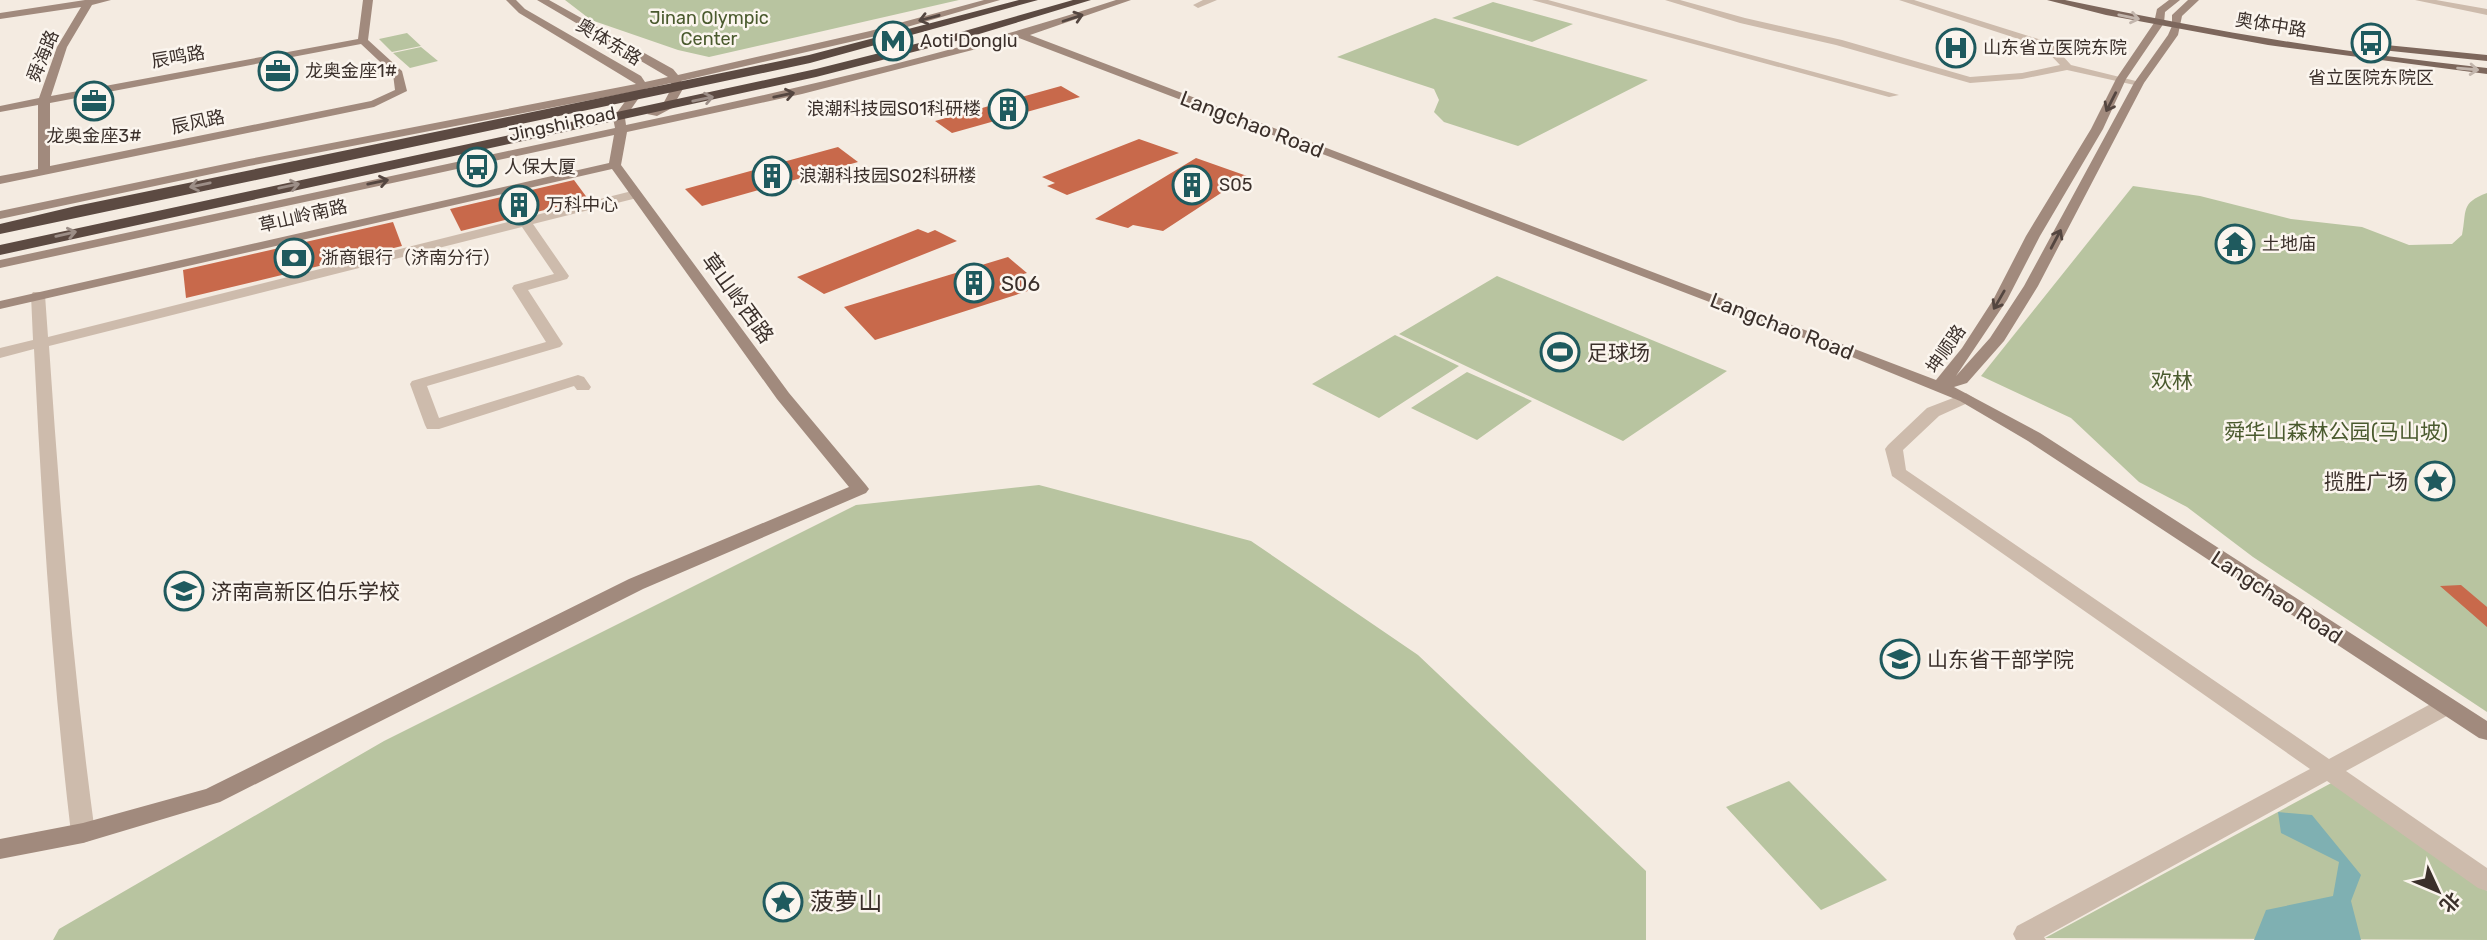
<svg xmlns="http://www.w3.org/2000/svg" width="2487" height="940" viewBox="0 0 2487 940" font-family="Rubik,'Noto Sans SC',sans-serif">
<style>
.green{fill:#b8c4a0}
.water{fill:#7fb0b2}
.building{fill:#c8694b}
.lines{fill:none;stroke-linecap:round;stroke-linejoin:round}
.street{fill:#cdbbac;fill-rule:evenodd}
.secondary{fill:#a18a7d;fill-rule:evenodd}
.primary{fill:#7d675c;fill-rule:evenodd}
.highway{fill:#5c4a42;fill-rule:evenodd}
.oneway{stroke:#c2b5ac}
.oneway2{stroke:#544640}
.oneway3{stroke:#9c8e87}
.labels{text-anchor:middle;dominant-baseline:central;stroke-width:5;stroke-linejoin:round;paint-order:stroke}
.far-park-label{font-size:18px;fill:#4a5a2e;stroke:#fbf5ee}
.far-street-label{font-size:18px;fill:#3b302b;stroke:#fbf5ee}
.far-poi-label{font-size:18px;fill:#3b302b;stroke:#fbf5ee;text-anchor:start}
.street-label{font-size:21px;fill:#3b302b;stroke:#fbf5ee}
.poi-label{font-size:21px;fill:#3b302b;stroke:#fbf5ee;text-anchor:start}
.park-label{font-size:21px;fill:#4a5a2e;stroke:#fbf5ee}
.near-poi-label{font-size:24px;fill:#3b302b;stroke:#fbf5ee;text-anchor:start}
</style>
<rect width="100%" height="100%" fill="#f4ebe1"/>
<!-- green -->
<path class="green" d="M565,0H959L709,57L678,50L591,20Z
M1493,2L1573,24L1532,42L1452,18Z
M1435,18L1648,80L1518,146L1444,122L1434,112L1439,100L1434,89L1337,57Z
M407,33L421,46L392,52L379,39Z
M421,47L438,61L410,68L393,53Z
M2133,186L2200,196L2291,219L2362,227L2409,245L2452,244L2462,235C2467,211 2460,203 2487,193V712L2253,557L2187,507L2139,482L2071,418L1981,376Z
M1497,276L1727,371L1623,441L1399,334Z
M1395,335L1459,366L1379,418L1312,384Z
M1467,372L1532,401L1477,440L1411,408Z
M1039,485L1251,541L1418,655L1646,871V940H53L59,929L384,741L856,505Z
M1789,781L1887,880L1821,910L1726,807Z
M2335,781L2487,891V940L2045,938Z"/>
<!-- water -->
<path class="water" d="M2278,812L2312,815L2361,875L2351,901L2361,940H2254L2266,910L2333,896L2339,862L2281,833Z"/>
<!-- building -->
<path class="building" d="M1061,86L1080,97L952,133L935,121Z
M1139,139L1179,153L1067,195L1047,186L1055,183L1042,177Z
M838,147L858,162L702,206L685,189Z
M1196,158L1247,176L1163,231L1133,225L1128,228L1095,219Z
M574,180L588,199L461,231L450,209Z
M393,222L402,246L186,298L183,270Z
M918,229L928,233L935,230L957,241L824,294L797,277Z
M1008,257L1027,273L1016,276L1034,289L875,340L844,307Z
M2461,585L2487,607V627L2440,586Z"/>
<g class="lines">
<!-- street -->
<path class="street" d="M1203,0H1217L1198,8L1193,5Z
M1532,0H1548L1899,95L1889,97Z
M1665,0H1680L1745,18L1842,40L1970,77L2022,73L2060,65L2043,47L1899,0H1914L2051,43L2071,65L2144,83L2139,86L2067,70L2022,79L1970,83L1836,45L1740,23Z
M2415,0H2436L2487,9V15Z
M636,190L642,194L641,197L533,224L569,276L567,279L528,290L563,344L560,347L427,386L439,418L578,375L584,377L591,387L589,390H577L574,386L439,429H427L425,425L410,384L412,381L546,342L512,288L514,285L554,274L522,227L49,346C60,509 73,671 95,833L91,840L83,843L75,840L71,833C52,672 42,511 34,349L0,358V348L33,340L31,295L33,292H43L45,295L48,337Z
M1966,393L1974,398L1972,401L1939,416L1903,450L1906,470L2329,759L2438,700L2446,698L2454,700L2457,706L2454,712L2346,771L2487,868V891L2478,888L2327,781L2044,937L2046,940H2016L2013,934L2017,926L2310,769L1892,476L1885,449L1888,445L1927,408Z"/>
<!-- secondary -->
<path class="secondary" d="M85,0H111L92,5L67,47L51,96L358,39L363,0H373L368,40L402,71L407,91L374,107L0,184V176L38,169V105L0,112V106L39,98L57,47L81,7L0,19V13ZM361,44L393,74L395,90L371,101L50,166V103Z
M506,0H516L525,9L641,76L645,82L668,77L537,0H549L673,69L678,75L870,31L984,0H1000L876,36L681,81L684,87L672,108L657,116L647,114L663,104L672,87L671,83L645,89L625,118L626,125C791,90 956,53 1116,0H1131L1030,35L1936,380L1962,348L1993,300L2026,236L2091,129L2116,79L2154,23L2157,9L2169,0H2180L2165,12L2164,23L2126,79L2103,129L2040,236L2007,300L1956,376L1990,338L2024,286L2134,83L2168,35L2172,26V15L2188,0H2199L2182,16L2178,35L2144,83L2038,286L2004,341L1967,383L1954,387L2040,433L2487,721V740L2479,738L2028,441L1960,401L1835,350L1019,38L802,94L627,132L621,165L789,393L866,485L869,489L866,493L643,589L220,802L83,843L0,859V839L83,823L206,789L629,579L849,487L777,399L612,169L0,309V301L609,163L614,135L0,268V260L615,128L613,118L632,92L249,166L0,219V211L249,159L636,84L519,13Z"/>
<!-- primary -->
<path class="primary" d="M2047,0H2065C2205,30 2345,53 2487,68V74L2268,45L2106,15Z
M2376,44L2487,55V61L2372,49V45Z"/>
<!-- highway -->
<path class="highway" d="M1019,0H1038L810,63L0,234V224L76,206L809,55Z
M1073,0H1091L956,41L816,77L0,255V245L816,69L947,36Z"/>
</g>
<!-- one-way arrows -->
<defs><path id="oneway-shaft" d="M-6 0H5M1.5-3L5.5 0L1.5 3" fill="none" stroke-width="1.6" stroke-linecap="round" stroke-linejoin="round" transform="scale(1.75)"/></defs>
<g class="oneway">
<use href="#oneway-shaft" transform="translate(2129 17) rotate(12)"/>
<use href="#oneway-shaft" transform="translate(2468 69) rotate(5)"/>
</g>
<g class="oneway2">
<use href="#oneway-shaft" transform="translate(929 18) rotate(165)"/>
<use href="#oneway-shaft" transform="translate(1073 18) rotate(-18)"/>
<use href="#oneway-shaft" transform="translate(784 95) rotate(-12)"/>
<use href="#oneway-shaft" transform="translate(2111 102) rotate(117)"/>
<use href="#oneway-shaft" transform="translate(378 182) rotate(-12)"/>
<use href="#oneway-shaft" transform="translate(2056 239) rotate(-62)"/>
<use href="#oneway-shaft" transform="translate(1999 300) rotate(120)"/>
</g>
<g class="oneway3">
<use href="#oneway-shaft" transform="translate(703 99) rotate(-12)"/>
<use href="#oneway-shaft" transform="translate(200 185) rotate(168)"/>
<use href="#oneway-shaft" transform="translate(289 186) rotate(-12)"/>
<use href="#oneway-shaft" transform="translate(66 234) rotate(-13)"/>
</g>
<!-- icons -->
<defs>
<symbol id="metro-ring" viewBox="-11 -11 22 22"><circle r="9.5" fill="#fbf5ee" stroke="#1f5a5e" stroke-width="1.5"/><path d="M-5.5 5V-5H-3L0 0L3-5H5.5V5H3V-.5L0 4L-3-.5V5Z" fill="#1f5a5e"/></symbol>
<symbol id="bus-ring" viewBox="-11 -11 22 22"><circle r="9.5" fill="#fbf5ee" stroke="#1f5a5e" stroke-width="1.5"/><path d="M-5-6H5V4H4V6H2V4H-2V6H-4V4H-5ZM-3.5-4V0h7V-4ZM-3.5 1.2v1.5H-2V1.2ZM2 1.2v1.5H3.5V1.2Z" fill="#1f5a5e"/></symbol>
<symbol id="hospital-ring" viewBox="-11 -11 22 22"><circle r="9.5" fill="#fbf5ee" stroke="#1f5a5e" stroke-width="1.5"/><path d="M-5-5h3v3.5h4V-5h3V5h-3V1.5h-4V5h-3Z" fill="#1f5a5e"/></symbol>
<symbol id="office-ring" viewBox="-11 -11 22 22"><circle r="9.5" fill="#fbf5ee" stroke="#1f5a5e" stroke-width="1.5"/><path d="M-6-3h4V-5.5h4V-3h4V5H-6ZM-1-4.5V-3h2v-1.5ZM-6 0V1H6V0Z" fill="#1f5a5e"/></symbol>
<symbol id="building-ring" viewBox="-11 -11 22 22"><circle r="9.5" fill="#fbf5ee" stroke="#1f5a5e" stroke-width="1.5"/><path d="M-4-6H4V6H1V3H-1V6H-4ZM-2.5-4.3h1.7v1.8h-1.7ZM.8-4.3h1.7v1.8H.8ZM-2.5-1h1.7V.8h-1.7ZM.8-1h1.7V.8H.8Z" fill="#1f5a5e"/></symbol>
<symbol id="temple-ring" viewBox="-11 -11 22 22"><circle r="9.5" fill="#fbf5ee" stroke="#1f5a5e" stroke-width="1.5"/><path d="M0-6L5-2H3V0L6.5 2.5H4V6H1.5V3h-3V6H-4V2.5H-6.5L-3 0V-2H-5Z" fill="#1f5a5e"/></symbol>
<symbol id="bank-ring" viewBox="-11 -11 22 22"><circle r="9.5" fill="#fbf5ee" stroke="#1f5a5e" stroke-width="1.5"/><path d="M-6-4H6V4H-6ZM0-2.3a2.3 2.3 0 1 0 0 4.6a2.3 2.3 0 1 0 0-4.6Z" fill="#1f5a5e"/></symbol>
<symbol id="stadium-ring" viewBox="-11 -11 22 22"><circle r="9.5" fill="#fbf5ee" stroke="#1f5a5e" stroke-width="1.5"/><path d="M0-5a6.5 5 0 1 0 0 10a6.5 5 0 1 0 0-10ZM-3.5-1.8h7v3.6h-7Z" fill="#1f5a5e"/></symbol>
<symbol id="sight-ring" viewBox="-11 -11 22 22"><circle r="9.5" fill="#fbf5ee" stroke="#1f5a5e" stroke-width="1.5"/><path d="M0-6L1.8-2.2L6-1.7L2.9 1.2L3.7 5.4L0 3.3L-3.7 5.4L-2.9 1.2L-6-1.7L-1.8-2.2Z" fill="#1f5a5e"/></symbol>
<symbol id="school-ring" viewBox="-11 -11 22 22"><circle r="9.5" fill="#fbf5ee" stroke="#1f5a5e" stroke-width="1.5"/><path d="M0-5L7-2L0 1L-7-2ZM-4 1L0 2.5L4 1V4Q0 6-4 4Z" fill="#1f5a5e"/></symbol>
<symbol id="university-ring" viewBox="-11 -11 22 22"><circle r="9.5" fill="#fbf5ee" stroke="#1f5a5e" stroke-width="1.5"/><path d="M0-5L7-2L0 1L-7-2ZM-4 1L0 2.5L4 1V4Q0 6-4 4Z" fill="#1f5a5e"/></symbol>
</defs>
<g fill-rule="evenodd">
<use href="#metro-ring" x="871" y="19" width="44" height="44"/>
<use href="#bus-ring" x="2349" y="21" width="44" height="44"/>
<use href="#hospital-ring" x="1934" y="26" width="44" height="44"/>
<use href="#office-ring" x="256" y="49" width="44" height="44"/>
<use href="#office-ring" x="72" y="79" width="44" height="44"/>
<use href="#building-ring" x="986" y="87" width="44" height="44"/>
<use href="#bus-ring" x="455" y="145" width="44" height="44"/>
<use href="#building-ring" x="750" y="154" width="44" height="44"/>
<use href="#building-ring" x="1170" y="163" width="44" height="44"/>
<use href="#building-ring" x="497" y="183" width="44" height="44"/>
<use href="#temple-ring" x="2213" y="222" width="44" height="44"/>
<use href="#bank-ring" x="272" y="236" width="44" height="44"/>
<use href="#building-ring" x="952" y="261" width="44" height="44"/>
<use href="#stadium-ring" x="1538" y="330" width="44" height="44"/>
<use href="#sight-ring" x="2413" y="459" width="44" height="44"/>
<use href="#school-ring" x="162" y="569" width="44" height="44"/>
<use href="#university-ring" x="1878" y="637" width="44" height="44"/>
<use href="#sight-ring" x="761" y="880" width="44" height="44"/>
</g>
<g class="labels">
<!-- far-park labels -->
<g class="far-park-label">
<text x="709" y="18">Jinan Olympic<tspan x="709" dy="21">Center</tspan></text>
</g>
<!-- far-street labels -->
<g class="far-street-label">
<text transform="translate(2271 25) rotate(9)">奥体中路</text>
<text transform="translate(609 42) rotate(31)">奥体东路</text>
<text transform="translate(43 56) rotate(-68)">舜海路</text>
<text transform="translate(178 57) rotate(-10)">辰鸣路</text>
<text transform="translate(198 122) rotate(-12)">辰风路</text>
<text transform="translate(562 124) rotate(-12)">Jingshi Road</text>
<text transform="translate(303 216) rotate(-13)">草山岭南路</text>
<text transform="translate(1946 349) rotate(-55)">坤顺路</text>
</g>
<!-- far-poi labels -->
<g class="far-poi-label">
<text x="920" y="41">Aoti Donglu</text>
<text x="1983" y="48">山东省立医院东院</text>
<text x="305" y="71">龙奥金座1#</text>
<text x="2371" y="78" text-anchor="middle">省立医院东院区</text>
<text x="981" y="109" text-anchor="end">浪潮科技园S01科研楼</text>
<text x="94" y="136" text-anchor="middle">龙奥金座3#</text>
<text x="504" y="167">人保大厦</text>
<text x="799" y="176">浪潮科技园S02科研楼</text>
<text x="1219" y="185">S05</text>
<text x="546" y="205">万科中心</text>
<text x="2262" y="244">土地庙</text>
<text x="321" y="258">浙商银行（济南分行）</text>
</g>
<!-- street labels -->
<g class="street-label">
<text transform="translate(1252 124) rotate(21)">Langchao Road</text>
<text transform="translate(738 298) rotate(54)">草山岭西路</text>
<text transform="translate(1782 326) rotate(21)">Langchao Road</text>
<text transform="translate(2277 597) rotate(33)">Langchao Road</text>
</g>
<!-- poi labels -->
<g class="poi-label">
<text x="1001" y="283">S06</text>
<text x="1587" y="352">足球场</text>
<text x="2408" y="481" text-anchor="end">揽胜广场</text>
<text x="211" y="591">济南高新区伯乐学校</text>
<text x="1927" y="659">山东省干部学院</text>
</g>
<!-- park labels -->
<g class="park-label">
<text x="2172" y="380">欢林</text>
<text x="2336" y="431">舜华山森林公园(马山坡)</text>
</g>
<!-- near-poi labels -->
<g class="near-poi-label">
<text x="810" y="902">菠萝山</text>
</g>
</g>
<!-- north arrow -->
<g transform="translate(2438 891) rotate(134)" stroke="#fbf5ee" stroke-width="5" paint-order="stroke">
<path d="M0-5L12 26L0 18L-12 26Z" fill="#3b302b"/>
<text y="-10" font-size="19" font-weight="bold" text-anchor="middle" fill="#3b302b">北</text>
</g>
</svg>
